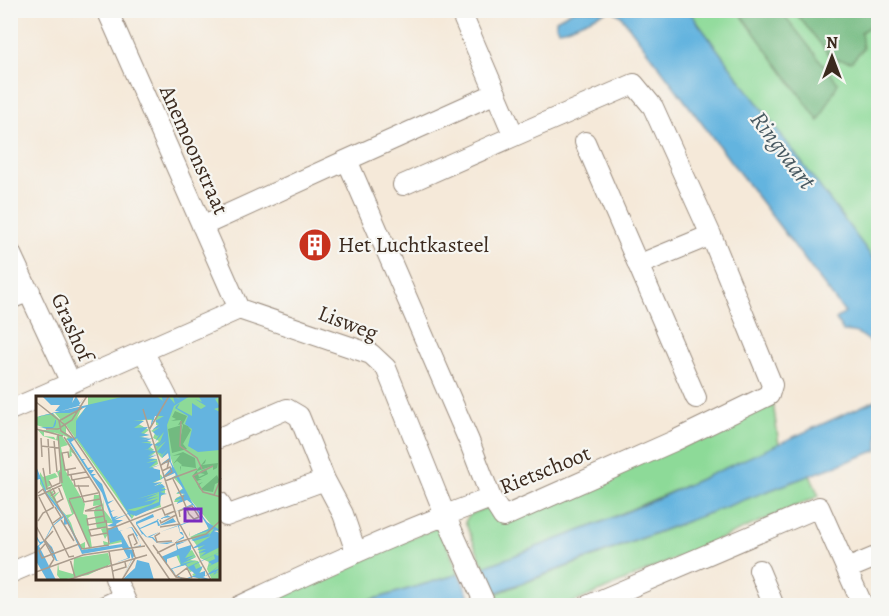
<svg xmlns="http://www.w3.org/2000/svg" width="889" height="616" viewBox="0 0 889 616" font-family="Alegreya,serif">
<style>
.green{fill:#8dda98;stroke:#64825b;stroke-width:1.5}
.forest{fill:#72ba80;stroke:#56724f;stroke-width:1.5}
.water{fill:#64b4df;stroke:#506f7e;stroke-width:1.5}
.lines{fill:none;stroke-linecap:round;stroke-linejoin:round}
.minor-casing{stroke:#988a7c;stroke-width:22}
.minor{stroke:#fff;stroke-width:20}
.labels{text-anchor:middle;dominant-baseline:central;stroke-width:4.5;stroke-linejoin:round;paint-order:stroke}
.street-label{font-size:22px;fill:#3b2a1e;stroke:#f6f6f2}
.poi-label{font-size:22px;fill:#3b2a1e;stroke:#f6f6f2;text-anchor:start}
.water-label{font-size:24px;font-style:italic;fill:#495a62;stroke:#f6f6f2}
.inset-road{fill:none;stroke:#ab9d8e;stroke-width:1.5}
.view{fill:#7b2cbf;fill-opacity:0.15;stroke:#7b2cbf;stroke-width:3}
.inset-edge{fill:none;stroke:#3b2a1e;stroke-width:3}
</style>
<rect width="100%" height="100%" fill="#f6f6f2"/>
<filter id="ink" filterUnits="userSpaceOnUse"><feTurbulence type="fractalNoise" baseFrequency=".0167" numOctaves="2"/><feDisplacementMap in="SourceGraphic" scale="12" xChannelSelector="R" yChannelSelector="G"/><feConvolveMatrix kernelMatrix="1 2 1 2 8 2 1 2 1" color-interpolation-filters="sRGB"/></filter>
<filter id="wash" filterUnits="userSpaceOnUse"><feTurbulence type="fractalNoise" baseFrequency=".008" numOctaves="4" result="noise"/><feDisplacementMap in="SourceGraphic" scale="24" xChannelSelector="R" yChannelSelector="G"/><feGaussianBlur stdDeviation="1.35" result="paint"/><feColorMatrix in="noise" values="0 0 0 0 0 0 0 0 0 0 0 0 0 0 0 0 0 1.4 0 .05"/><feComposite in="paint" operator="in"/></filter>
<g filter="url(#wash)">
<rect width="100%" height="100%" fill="#f5e9d9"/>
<!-- green -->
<path class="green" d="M664,11H878V294Z
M773,403L779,445L595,525L484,567L465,522L469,515L487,507L495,511Z
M810,475L819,496L568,605H500L495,594Z
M439,526L459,574L354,605L255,606Z"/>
<!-- forest -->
<path class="forest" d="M752,10L781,11L838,83L819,121L739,12Z
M794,11H874L878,21L861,32L863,49L851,62L832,58Z"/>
<!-- water -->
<path class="water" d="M574,10H608V11L565,29L559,30L556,26V20Z
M614,11H689L878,265V356C871,340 861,331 843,331L836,319L845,313L621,16Z
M878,399V450L495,593L484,567L595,525L652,501Z
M459,574L472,603L465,605H354Z"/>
</g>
<g filter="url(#ink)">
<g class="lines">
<defs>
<path id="minor" d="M107,10L239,309
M585,142L696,398
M347,160L496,93
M403,185L514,136
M202,226L347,160L469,441L491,498L503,517L674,441L769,395L772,385L711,235L653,107L634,84L514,136L460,10
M10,252L71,383
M638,265L711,235
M10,299L30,291
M143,351L167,397
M39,397L239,309L371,354L386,368L445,515L486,606
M10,410L38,398
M219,438L287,409L299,416L325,480L343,514L356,552
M219,502L226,516L325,480
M847,569L878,556
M759,570L774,606
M10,573L38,561
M115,578L128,606
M105,606L124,597
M240,606C323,567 405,529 491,498
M587,606L819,507L863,606"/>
</defs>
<!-- minor casing -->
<use href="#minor" class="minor-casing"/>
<!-- minor -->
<use href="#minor" class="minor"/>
</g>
</g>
<!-- icons -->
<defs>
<symbol id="building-disc" viewBox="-11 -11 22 22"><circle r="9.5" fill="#c8321e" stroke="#f6f6f2"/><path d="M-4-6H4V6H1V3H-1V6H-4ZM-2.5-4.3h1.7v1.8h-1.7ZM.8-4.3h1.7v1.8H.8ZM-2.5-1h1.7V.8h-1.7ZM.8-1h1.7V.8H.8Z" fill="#fff"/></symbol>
</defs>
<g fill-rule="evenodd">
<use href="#building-disc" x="296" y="226" width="38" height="38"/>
</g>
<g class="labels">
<!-- street labels -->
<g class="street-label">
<text transform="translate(194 150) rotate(66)">Anemoonstraat</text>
<text transform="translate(348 323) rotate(21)">Lisweg</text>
<text transform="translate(72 327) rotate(66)">Grashof</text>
<text transform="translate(545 470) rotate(-22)">Rietschoot</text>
</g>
<!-- poi labels -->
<g class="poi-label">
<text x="338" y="245">Het Luchtkasteel</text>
</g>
<!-- water labels -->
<g class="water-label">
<text transform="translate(783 150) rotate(53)">Ringvaart</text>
</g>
</g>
<!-- overview -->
<g transform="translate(36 396)">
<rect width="184" height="184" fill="#f5e9d9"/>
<path d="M52,0H125L128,4L129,0H184V137L178,132V142L171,147L178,144L184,148V184H176L171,173L173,166L164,162L162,151L153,139V135L154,141L172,133L171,128L174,134L177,131L150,98L144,101L146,106H138L140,102L150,97L140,98L147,92L137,81L133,84L140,79L133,56L126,62L120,56L112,62L121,63L122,68L116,71L126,80V83L115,88L118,91L126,86L124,89L129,92V97L123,102L125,111L99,118L96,123L30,29V37L38,43L31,44L51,75L53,78L40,59L35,56L36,60L33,61L34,50L30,43L32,41L17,36L21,38L8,36V40L18,41L20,44L21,39L26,40L32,49L25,51L29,74L49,108L47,118L51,119L56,152L68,150L67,145L74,147L72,138L69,143L65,133L71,131L61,133L58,116L60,111L65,110L66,115L67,111L65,109L57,110L58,99H63L67,109V103L68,114L78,127H70L71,132H78L86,146L48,154L43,149L49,146V153L54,152L39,117L32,122L35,127L42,148L30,120L11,97V96L14,93L10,94L7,93L4,88V76L7,81L19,77L22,81L13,84L15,89L10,92L16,91L12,96L18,95L15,101L24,95L19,101L22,110L30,119L36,118L21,76L25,73L23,45L7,40L2,34H20L0,31L10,32L0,29V21L17,17L29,29L19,17H33L46,11L41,22L52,9ZM124,4L130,7L120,21V29H125L115,35L119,37L117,42L123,45L118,49L120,55L112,57L118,54L113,50L115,46L105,44L112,43L105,41L112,39L108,38L113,34L101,27L108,25L102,23L108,22L102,15L108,12L113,19L111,24H118L117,16L125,10ZM156,154L160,161L154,164L162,165L166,173L163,178L168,180L163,183L156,179L162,173L154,176L150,169L141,171L145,170L140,159ZM72,157L75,168L52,179L25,184L21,179L22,166L23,174L37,178L38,162Z" fill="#8dda98" fill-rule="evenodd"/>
<path d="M139,15L151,20L147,28L152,30L155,33L152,31L155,34L147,48L151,53L136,57L132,33L146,29L144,44L147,29L146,28L142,29L145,24L135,25L140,23L136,21ZM147,56L159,62L160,72L145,70V75L144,71L146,69L141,65L137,68L144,59L136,60ZM170,63L169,67L166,69L182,67L181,72L177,74V70L161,75L163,81L169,78L163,77L166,74L170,73L172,78L162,83H166L161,85L159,82L162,88L167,86L163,89L165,93L181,79L184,86L179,88L177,96L165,94L163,92L157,79Z" fill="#72ba80"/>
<path d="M6,0H38L36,7L40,0L44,7L49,0L43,9H46L25,15L90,0H120L127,5L125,0H132L139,8L137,0L145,4L139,0H154L138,10L131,29L135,66L156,106L171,126L184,134L178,135L184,137V151L164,161L170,156L162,157L170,153L161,154L169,149L159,152H156L149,162L159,159L150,164L160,161L145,168L161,164L150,168L152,171L184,156L179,159L184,160V165L171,171L176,168L172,166L179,163L178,159L158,169L160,173L167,170L163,177L169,175V180L184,169L177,175L184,172L179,177L184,175L177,179L179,176L167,181L175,184L156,181L153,183H145L142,181L141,179L148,183L160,179L149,169L136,173L140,179L134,173L145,169L143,159L131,163V168L125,161L141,154L140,147L149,144L142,147L151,145L141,149L142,153L155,149V153L175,140L158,145L155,144L174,137L172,141L178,133L156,140L173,133L166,121L143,130L144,136H146L148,140V142L139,146L148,140L144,137L142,130L124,136L165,121L157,109L131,119L135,121L121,123L124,129L137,122L140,126L122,130L121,126L104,133L111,141L123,136L114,141H117L122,147L138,146L131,148L121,147L116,142L110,141L107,138L101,140L105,150L98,151L105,149L95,131L84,135L93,151H97L90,153L98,154V160L85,184L96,163L94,157V162L79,167L92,162L86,151L46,158L32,128L28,129V121L17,130L9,144L16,151L21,164H23L20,165L9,145L3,150L20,184H11L0,165V151L4,148L0,142V139L4,146L8,145L16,130L27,120L10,98L4,83L0,84V70L11,97L30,120L46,154L86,148L85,144L74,147L71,135L80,131L71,130L77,127L66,97L31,43L40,41V25L50,11L34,17H17V18L19,21L20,24V27L19,30L17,32L14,33H11L5,31H17L20,22L16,18L0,21L24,15H19L24,9H15ZM119,20H128L119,25L123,28L116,34L124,31L117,36L121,40L117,42L105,44L114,42L103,41L114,39L105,37L112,31L98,32L108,25H97L116,23L114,33ZM128,36L124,46L118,49L122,50L130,41L120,53L130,45L121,56L126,58L124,61L132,53L127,59L126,62L132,57L133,62L125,68L134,66L136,71L124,84V74L116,72L124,69L113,72L121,65L110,67L121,63H112L121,59L111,61L121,58L112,60L120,55H112L119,54H108L119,53H112L117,48L105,46H116L111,45L123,39L119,46ZM41,42L79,95L92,117L89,119L78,123L82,120L77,121L75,116L79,114L75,115L72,108L78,104L72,106L66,88L57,80L60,78H55L58,74H53L56,71L52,72L47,64L50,63H46L35,46ZM139,77L140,80L137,81L133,84L140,81L147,93L141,97L149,98L138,104L145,103L140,108L151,104L156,108L104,132L101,128L118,121L117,118L100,126V128L106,138L102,140L96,131L83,135L80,128L87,124H79L92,118L96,123L94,118L100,120L124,109L125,99L131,98L124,96L131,93H125L129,91L126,88L118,90L126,86L116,87ZM123,96V106L99,115L91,114L115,108L122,103L108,106L123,100L110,103L123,97L101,103ZM173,0L184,1L179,3L184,11L178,13L184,16V54L162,56L152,50L156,33L149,28L152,20L139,12L141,9L144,7L141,12L156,20V7L165,13L170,10L159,3L166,6L163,1ZM101,164L113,167L118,184H86L99,172Z" fill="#64b4df" fill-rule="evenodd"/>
<path class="inset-road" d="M0,6L29,29L134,184M107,13L142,125L175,184M145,25L144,50L161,62L166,73M0,33L27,40M10,33H22L36,24L51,0M113,34L133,0M22,38L26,87M28,41L63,96V97L62,94M5,42L6,61M36,42L25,35L23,25L46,12M12,43L14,78M18,45L21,76M5,50L23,52M33,62L32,56L26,57L29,74L40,72M125,69L133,64L131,73M177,70L157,80L167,96L185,101M7,72L11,93L24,87V76M32,74V79L50,76M126,75L134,71L136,76L128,81M35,79L36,84L53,81M137,83L146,101L148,100M38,84L39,90H53M13,85L19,97L15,100M129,85L161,73M42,89L48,106L64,103M14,95L46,153L73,149M63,96L67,115M2,97L7,93L18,111M178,99L185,82M2,100L26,89M3,101L33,161L38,160M146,101L153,118M33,103L62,97M33,104L54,152M20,107L27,103L22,90M66,109L49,115L67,114L69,126L52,129L51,123L68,120M126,112L129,119L139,115M144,121L143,115L156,110L163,121L158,123L153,118M25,124L38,145M70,124L73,148M124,124L125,127L140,119M2,125L7,117L18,111M17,127L25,121L19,111M0,130L18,163L13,171M70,131L53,134L55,140L71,137M124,131L144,128M71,134L137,108M124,137L119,140L121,146L136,145M92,140L99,161M92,140L97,138L101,147L98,149M139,147L170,138L185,124M9,148L3,155L6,162L43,148M117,149L140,181L159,184M73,155L78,184M17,156L9,144L17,135M121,157L139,148M34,163L39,181M70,171L111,159M77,175L90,171L89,166M0,176L47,159L109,150M139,181L151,172L156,182M32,184L72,170M86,184L100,161"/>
<path class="view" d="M149,113H165V125H149Z"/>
<rect width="184" height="184" class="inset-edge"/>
</g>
<!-- margin -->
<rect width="889" height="616" fill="none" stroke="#f6f6f2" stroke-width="36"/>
<!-- north arrow -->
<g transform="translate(832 57)" stroke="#f6f6f2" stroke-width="4.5" paint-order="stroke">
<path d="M0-4.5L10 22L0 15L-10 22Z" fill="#3b2a1e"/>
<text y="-9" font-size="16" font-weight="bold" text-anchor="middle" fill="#3b2a1e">N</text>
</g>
</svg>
